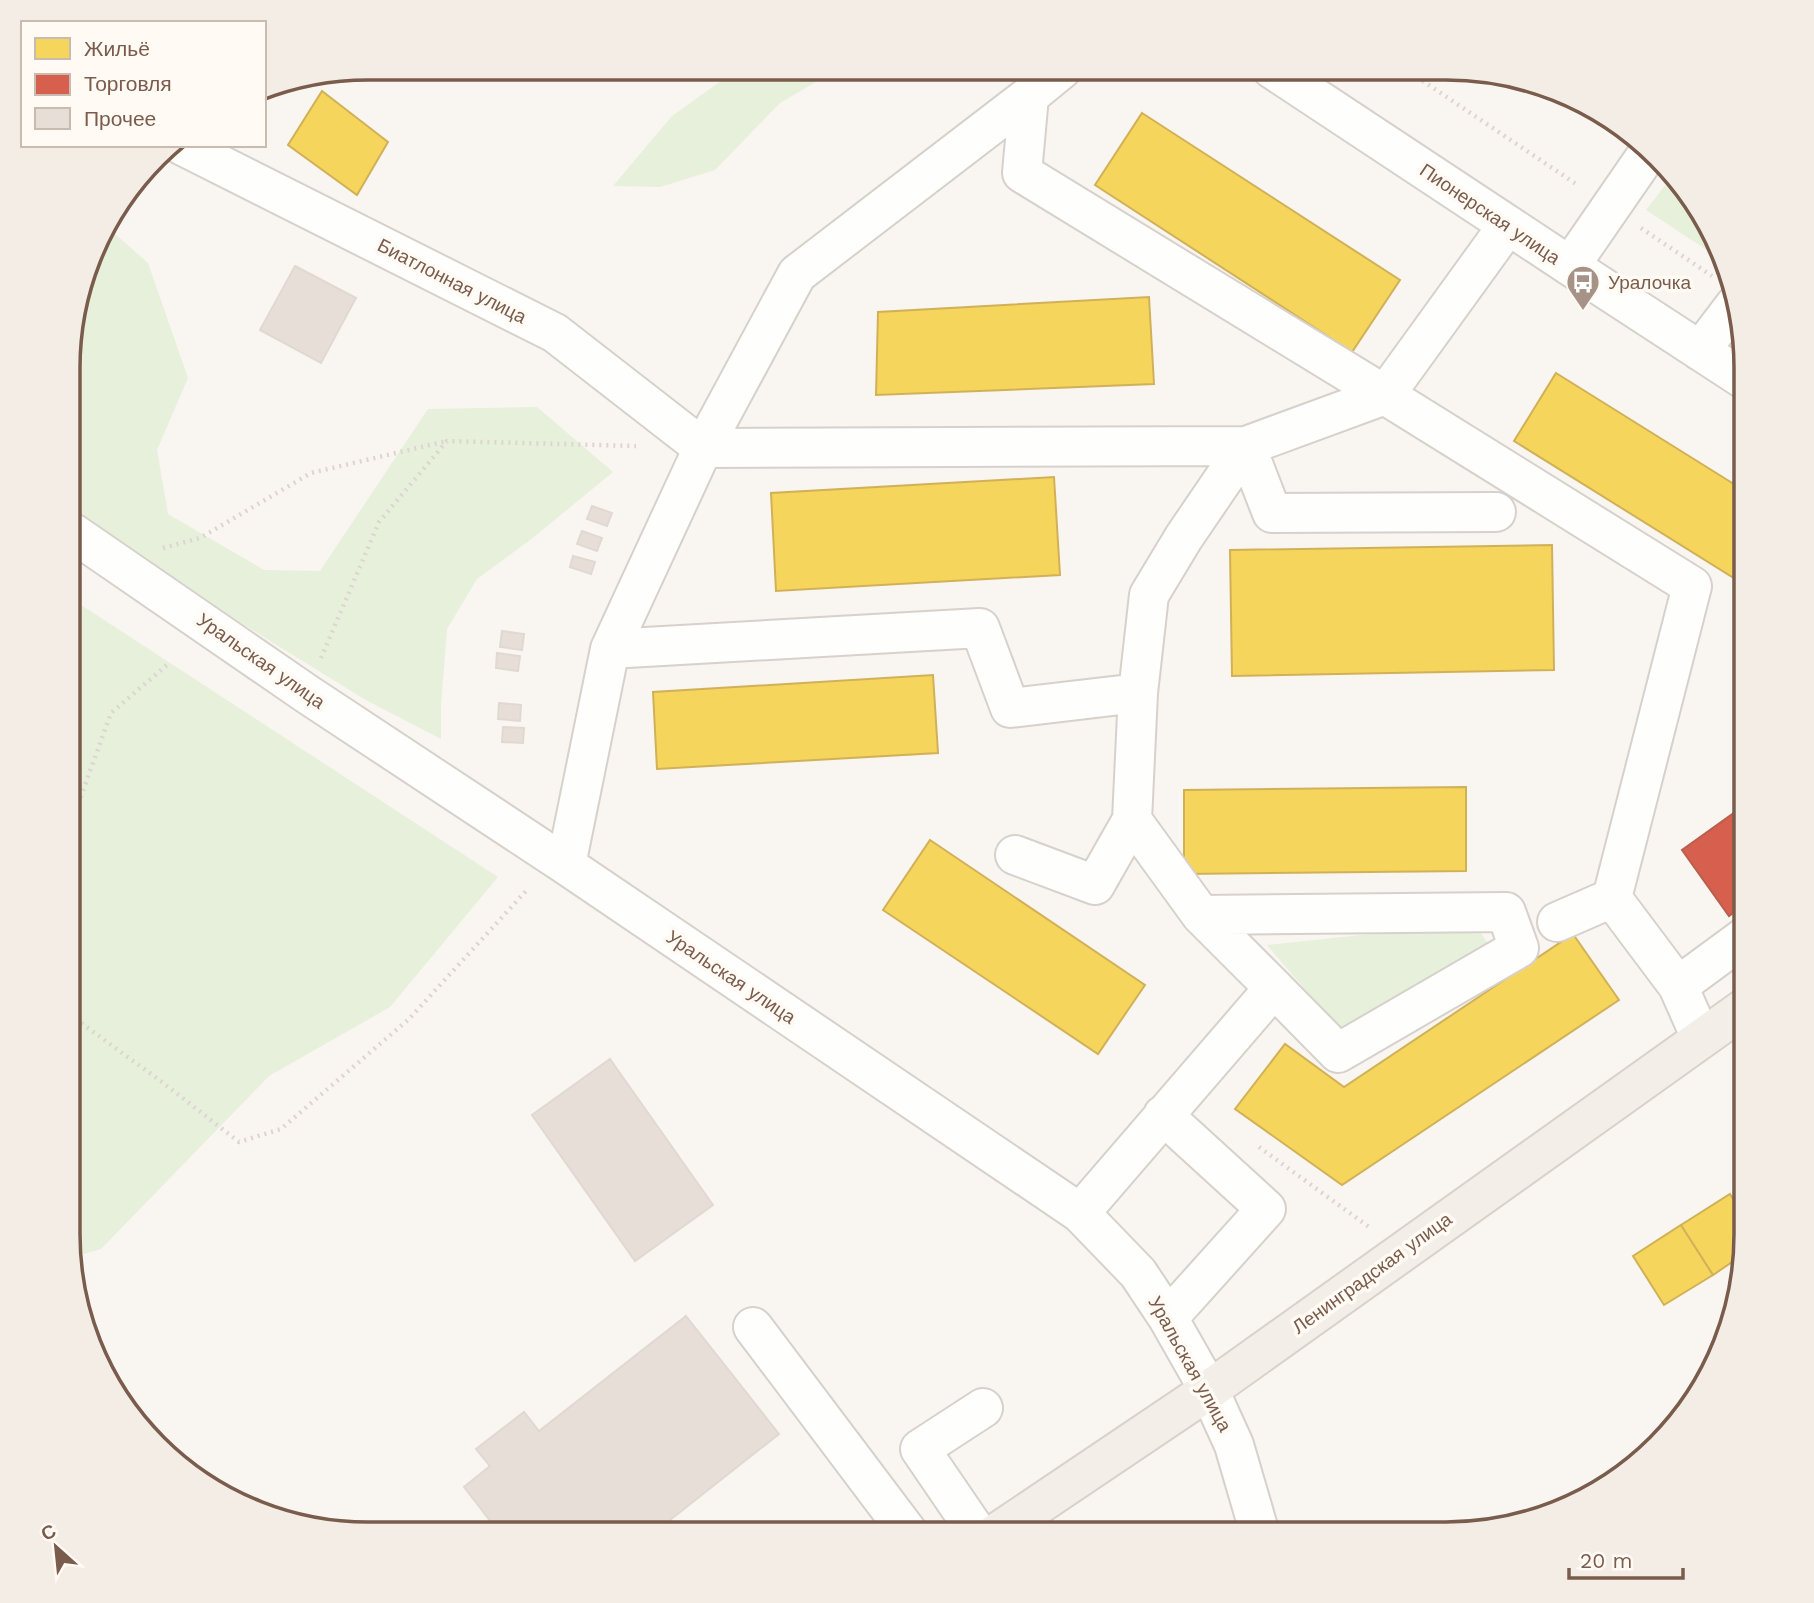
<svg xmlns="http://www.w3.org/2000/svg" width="1814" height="1603" viewBox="0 0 1814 1603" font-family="'Work Sans',sans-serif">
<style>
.green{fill:#e7f0db}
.homes{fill:#f6d55c;stroke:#d1b158;stroke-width:2}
.shops{fill:#d6604d;stroke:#ba5f4d;stroke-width:2}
.building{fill:#e6ded7;stroke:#e2d8d2;stroke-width:2}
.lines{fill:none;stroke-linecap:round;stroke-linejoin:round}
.minor-casing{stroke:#d7d1cb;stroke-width:42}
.major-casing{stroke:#dad1cc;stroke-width:42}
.path{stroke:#dcd5d0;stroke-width:4.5;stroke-dasharray:2 5;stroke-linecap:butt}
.minor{stroke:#fefefd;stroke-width:38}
.major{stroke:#f3eee8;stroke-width:38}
.labels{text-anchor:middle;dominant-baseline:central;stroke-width:7;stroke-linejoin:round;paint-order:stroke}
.street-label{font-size:19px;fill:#7a5c4d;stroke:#fffaf3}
.poi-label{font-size:19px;fill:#7a5c4d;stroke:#fffaf3;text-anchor:start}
.rim{fill:none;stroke:#7a5c4d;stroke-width:3.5}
</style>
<rect width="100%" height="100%" fill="#f9f5f0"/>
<!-- green -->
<path class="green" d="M739,68L838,69L780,103L715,170L660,187L613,186L672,116Z
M1670,179L1681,187L1723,253L1725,262L1646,210Z
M106,226L148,263L188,378L157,450L168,514L264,570L320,571L428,409L537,407L613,472L534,537L477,579L447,629L441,704V739L364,699L236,620L73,509L74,311Z
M72,599L498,877L390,1007L269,1076L101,1249L70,1258Z
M1474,923L1491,948L1338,1028L1267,945Z"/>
<!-- homes -->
<path class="homes" d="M322,91L388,142L357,195L288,145Z
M1142,113L1400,280L1352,352L1095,185Z
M1149,297L1154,384L876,395L878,312Z
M1556,373L1745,491V566L1737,580L1514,441Z
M1054,477L1060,575L776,591L771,493Z
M1552,545L1554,670L1232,676L1230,550Z
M933,675L938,753L657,769L653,692Z
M1466,787V871L1184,874V790Z
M930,840L1145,985L1098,1054L883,910Z
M1573,934L1619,1000L1342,1185L1235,1109L1285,1044L1344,1087Z
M1730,1194L1746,1219V1235L1741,1256L1713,1275L1681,1225Z
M1681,1225L1713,1275L1664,1305L1633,1256Z"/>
<!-- shops -->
<path class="shops" d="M1745,805V904L1729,916L1682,850Z"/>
<!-- building -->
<path class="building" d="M295,266L356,298L321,363L260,330Z
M592,506L612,513L607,526L587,519Z
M582,531L602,538L597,551L577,544Z
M573,556L595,562L591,574L570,567Z
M502,631L524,634L522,650L500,647Z
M497,653L520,656L518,671L496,668Z
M499,703L521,705L520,721L498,719Z
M503,727L524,728L523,743L502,742Z
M610,1059L713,1205L635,1261L532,1115Z
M686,1316L779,1434L651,1535H501L464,1487L490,1466L476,1449L524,1412L539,1431Z"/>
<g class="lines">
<defs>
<path id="minor" d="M1062,69L1029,96L1022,173L1385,395L1692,586L1612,898
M1272,69L1570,266L1745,380
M181,145L555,333L703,448L1246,446L1272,513L1496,512
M1570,266L1648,153
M1700,351L1735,305
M73,533L307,694L566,865L1080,1213L1138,1273L1168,1318L1209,1390L1234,1445L1260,1534
M610,649L980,628L1010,708L1138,693
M1015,855L1095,885L1132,820
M566,865L610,649L703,448L797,274L1029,96
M1201,915L1506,912L1519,948L1338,1053L1274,988
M1557,922L1612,898L1678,986L1701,1038
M1678,986L1746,936
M1163,1115L1266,1209L1168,1318
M1080,1213L1274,988L1201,915L1132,820L1138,693L1149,595L1184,537L1246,446L1385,395L1508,225
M753,1327L909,1534
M978,1534L920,1449L983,1408"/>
<path id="major" d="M995,1534L1209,1390L1746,1007"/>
</defs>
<!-- minor casing -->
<use href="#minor" class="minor-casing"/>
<!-- major casing -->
<use href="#major" class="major-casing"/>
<!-- path -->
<path class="path" d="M1405,69L1579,186
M1641,228L1712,276
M163,548L200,538L311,473L447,441
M321,658L379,522L447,441L636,446
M71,816L80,799L111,713L168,664
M70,1015L162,1082L239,1142L281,1129L409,1019L526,891
M1259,1147L1369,1227L1371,1226"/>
<!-- minor -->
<use href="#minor" class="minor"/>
<!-- major -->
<use href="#major" class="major"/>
</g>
<!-- icons -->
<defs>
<symbol id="bus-pin" viewBox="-11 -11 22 30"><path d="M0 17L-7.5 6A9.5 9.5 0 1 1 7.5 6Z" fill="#a69286" stroke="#fffaf3"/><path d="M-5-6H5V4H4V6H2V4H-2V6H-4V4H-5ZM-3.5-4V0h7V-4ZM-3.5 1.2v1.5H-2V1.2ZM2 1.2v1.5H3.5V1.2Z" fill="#fff"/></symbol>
</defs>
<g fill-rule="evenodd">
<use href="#bus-pin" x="1564" y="263" width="38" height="52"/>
</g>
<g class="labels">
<!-- street labels -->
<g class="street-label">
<text transform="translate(1490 214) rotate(34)">Пионерская улица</text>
<text transform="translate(452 281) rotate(27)">Биатлонная улица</text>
<text transform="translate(261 661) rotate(35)">Уральская улица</text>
<text transform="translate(731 977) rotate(34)">Уральская улица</text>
<text transform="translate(1372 1273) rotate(-36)">Ленинградская улица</text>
<text transform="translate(1190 1364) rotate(61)">Уральская улица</text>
</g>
<!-- poi labels -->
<g class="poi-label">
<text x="1608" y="282">Уралочка</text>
</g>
</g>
<!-- crop -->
<path d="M0 0H1814V1603H0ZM368 80H1446A288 288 0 0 1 1734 368V1234A288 288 0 0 1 1446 1522H368A288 288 0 0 1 80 1234V368A288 288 0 0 1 368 80Z" fill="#f4ede6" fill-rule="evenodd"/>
<path class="rim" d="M368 80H1446A288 288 0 0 1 1734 368V1234A288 288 0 0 1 1446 1522H368A288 288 0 0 1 80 1234V368A288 288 0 0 1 368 80Z"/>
<!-- legend -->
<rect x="21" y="21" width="245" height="126" fill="#fffaf3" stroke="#cabbb1" stroke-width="2"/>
<rect x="35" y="38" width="35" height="21" fill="#f6d55c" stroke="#cabbb1" stroke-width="2"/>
<text x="84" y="56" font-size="21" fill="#7a5c4d">Жильё</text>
<rect x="35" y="74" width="35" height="21" fill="#d6604d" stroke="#cabbb1" stroke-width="2"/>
<text x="84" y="91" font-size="21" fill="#7a5c4d">Торговля</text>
<rect x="35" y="108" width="35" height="21" fill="#e6ded7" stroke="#cabbb1" stroke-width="2"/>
<text x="84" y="126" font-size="21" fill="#7a5c4d">Прочее</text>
<!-- north arrow -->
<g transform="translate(56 1547) rotate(333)" stroke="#fffaf3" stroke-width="5" paint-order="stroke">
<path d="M0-5L12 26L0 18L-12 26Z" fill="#7a5c4d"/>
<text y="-10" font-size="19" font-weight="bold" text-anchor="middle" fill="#7a5c4d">С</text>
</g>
<!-- scale -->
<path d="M1569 1568v10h114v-10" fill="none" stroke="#7a5c4d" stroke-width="3.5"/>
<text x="1580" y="1568" font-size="21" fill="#7a5c4d" stroke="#fffaf3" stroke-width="5" paint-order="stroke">20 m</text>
</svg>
